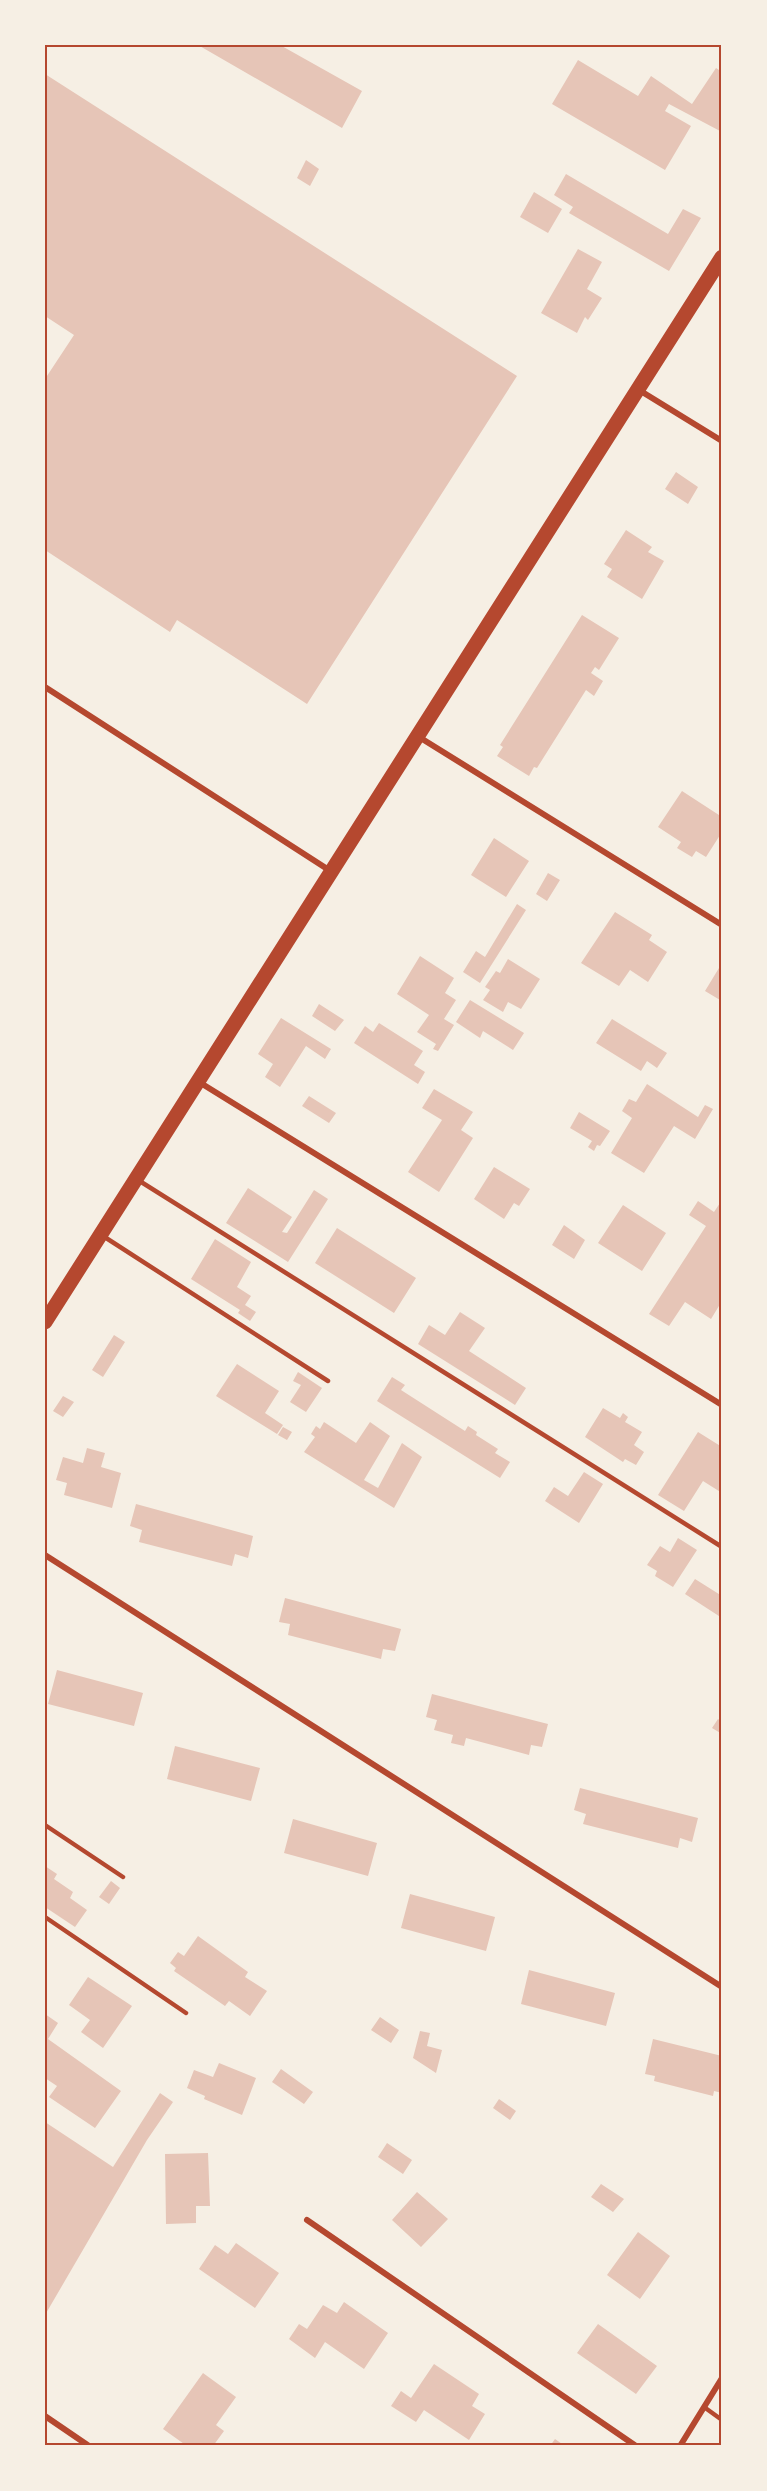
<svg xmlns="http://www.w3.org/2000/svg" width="767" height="2491" viewBox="0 0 767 2491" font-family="Lato,sans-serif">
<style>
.building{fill:#e6c5b7}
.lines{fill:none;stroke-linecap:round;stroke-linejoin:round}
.service{stroke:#b5482f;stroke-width:4.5}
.minor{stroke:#b5482f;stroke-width:6}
.primary{stroke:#b5482f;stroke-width:15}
.neatline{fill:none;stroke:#b5482f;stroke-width:2}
</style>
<rect width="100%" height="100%" fill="#f6efe4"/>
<!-- building -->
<path class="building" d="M198,45H280L362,91L342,128Z
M578,60L638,96L651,76L692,104L716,68L722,72V127L720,131L669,104L665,111L691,126L665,170L552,104Z
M45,74L517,376L307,704L177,620L170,632L45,550V379L74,335L45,316Z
M306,160L319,169L310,186L297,178Z
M566,174L668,234L683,209L701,218L669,271L569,213L573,207L554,195Z
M534,192L562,209L548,233L520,217Z
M578,249L602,262L587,289L602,298L588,320L585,317L577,333L541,313Z
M676,472L698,487L688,504L665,489Z
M626,530L652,547L648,552L664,561L642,599L607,577L612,569L604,564Z
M582,615L619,638L599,670L595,667L591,673L603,681L594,696L586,690L537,768L534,767L529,776L497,756L503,747L500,745Z
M682,791L722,817V832L706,857L696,851L692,857L677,848L681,842L658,827Z
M494,838L529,861L506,897L471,875Z
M548,873L560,880L547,901L536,894Z
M517,904L526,910L480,983L463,972L476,951L485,957Z
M615,912L652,935L649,940L667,952L648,982L630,970L619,986L581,963Z
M420,956L454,978L445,993L456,1000L444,1019L454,1025L438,1051L433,1049L436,1044L417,1032L429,1015L397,994Z
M508,959L540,979L521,1009L508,1002L503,1012L483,1000L490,990L485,987L496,971L500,973Z
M719,968L722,970L720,1000L705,991Z
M470,1000L524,1033L513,1050L483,1031L480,1038L456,1022Z
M319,1004L344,1020L335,1031L312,1016Z
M281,1018L331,1049L325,1059L306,1046L280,1087L265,1077L273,1064L258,1054Z
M612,1019L667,1053L657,1068L647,1061L641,1071L596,1043Z
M379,1023L423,1051L414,1065L425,1072L418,1084L354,1043L365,1026L373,1032Z
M647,1084L698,1117L705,1105L713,1109L695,1139L674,1126L644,1173L611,1153L632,1118L622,1111L629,1099L636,1102Z
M434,1089L473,1112L461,1130L473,1138L439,1192L408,1172L442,1120L422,1108Z
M309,1096L336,1113L329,1123L302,1106Z
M579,1112L610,1131L600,1146L597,1145L594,1151L588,1147L592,1141L570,1128Z
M494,1167L530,1189L519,1206L514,1203L504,1219L474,1199Z
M248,1188L292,1217L282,1232L287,1233L314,1190L328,1199L288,1262L226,1223Z
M722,1200V1301L711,1319L685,1302L669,1326L649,1314L706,1226L689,1215L698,1201L714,1212Z
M623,1205L666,1233L642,1271L598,1243Z
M564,1225L585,1240L574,1259L552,1245Z
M337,1228L416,1278L394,1313L315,1263Z
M215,1239L251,1262L237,1287L251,1296L245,1305L256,1312L250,1321L238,1313L240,1310L191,1279Z
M460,1312L485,1328L469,1351L526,1388L515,1405L418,1344L429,1325L445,1335Z
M114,1335L125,1342L103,1377L92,1370Z
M237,1364L279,1391L265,1413L283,1425L277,1434L216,1396Z
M298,1372L322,1388L306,1412L290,1402L301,1385L293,1381Z
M392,1377L405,1385L401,1390L465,1431L468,1426L477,1432L476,1435L498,1449L495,1453L510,1462L500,1478L377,1401Z
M63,1396L74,1402L63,1417L53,1411Z
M603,1408L620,1418L623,1413L628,1417L625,1422L642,1432L634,1445L644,1452L636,1465L625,1459L623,1462L585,1437Z
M324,1422L356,1443L370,1422L390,1436L364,1480L378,1488L402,1443L422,1457L394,1508L304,1452L315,1437L311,1434L316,1426L320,1429Z
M283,1427L292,1432L287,1440L278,1435Z
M698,1432L722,1447V1493L703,1481L684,1511L658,1495Z
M87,1448L105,1453L101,1467L121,1473L112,1508L64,1495L67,1483L56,1480L63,1457L83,1463Z
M584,1472L603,1484L579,1523L545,1501L554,1487L568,1496Z
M136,1504L253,1536L248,1558L235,1554L232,1566L139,1542L142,1530L130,1526Z
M678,1538L697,1550L673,1587L655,1576L657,1571L647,1565L660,1546L670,1552Z
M695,1579L722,1596V1618L685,1594Z
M285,1598L401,1629L395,1651L383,1649L381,1659L288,1635L290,1624L279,1622Z
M57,1670L143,1693L134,1726L48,1704Z
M432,1694L548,1724L542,1747L531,1745L529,1755L466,1738L464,1746L451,1743L453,1735L434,1730L437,1720L426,1717Z
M718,1719L722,1722V1734L712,1728Z
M175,1746L260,1768L251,1801L167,1779Z
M580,1788L698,1818L692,1842L680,1838L678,1848L583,1824L586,1814L574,1810Z
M293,1819L377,1843L368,1876L284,1853Z
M45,1866L57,1874L54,1879L73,1892L70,1898L87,1910L75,1927L45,1907Z
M111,1881L120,1888L109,1904L99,1897Z
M410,1894L495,1917L486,1951L401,1928Z
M198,1936L248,1972L245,1977L267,1991L250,2016L229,2001L225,2006L174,1971L176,1968L170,1963L178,1952L184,1956Z
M529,1970L615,1993L606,2026L521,2004Z
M88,1977L132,2006L103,2048L81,2032L90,2020L69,2005Z
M45,2014L58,2023L48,2039L121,2091L95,2128L49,2097L57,2086L45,2078Z
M380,2017L399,2030L391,2043L371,2030Z
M420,2031L430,2033L427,2046L442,2050L436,2073L413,2058Z
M653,2039L722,2056V2093L714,2091L713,2096L654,2081L655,2076L645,2074Z
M219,2063L256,2078L242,2115L204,2099L205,2096L187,2088L194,2070L213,2077Z
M281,2069L313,2092L304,2104L272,2082Z
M160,2093L173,2102L147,2140L45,2315V2122L113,2167Z
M499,2099L516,2111L510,2120L493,2108Z
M387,2143L412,2160L403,2174L378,2157Z
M208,2153L210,2206H196V2223L166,2224L165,2154Z
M601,2184L624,2199L613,2212L591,2197Z
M417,2192L448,2219L421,2247L392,2220Z
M638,2232L670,2256L640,2299L607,2275Z
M236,2243L279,2273L255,2308L199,2269L215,2245L228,2254Z
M344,2302L388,2333L364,2369L325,2342L315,2358L289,2339L299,2324L307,2329L323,2305L337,2313Z
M598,2324L657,2366L636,2394L577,2353Z
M434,2364L479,2394L472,2406L485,2414L469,2440L424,2410L416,2422L391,2406L401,2391L411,2398Z
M203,2373L236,2397L216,2425L224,2431L213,2446H187L163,2429Z
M555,2439L565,2446H550Z"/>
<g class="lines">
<!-- service -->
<path class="service" d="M138,1180L722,1547
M103,1236L328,1381
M45,1825L123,1877
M45,1917L186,2013
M704,2407L722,2420"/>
<!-- minor -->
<path class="minor" d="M639,390L722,441
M45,687L332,872
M419,737L722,925
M199,1082L722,1405
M45,1555L722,1987
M307,2220L636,2446
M45,2416L89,2446
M680,2446L722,2378"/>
<!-- primary -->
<path class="primary" d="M45,1322L722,257"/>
</g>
<!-- border -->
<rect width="767" height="2491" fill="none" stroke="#f6efe4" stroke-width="93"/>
<rect x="46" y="46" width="674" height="2398" class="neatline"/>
</svg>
